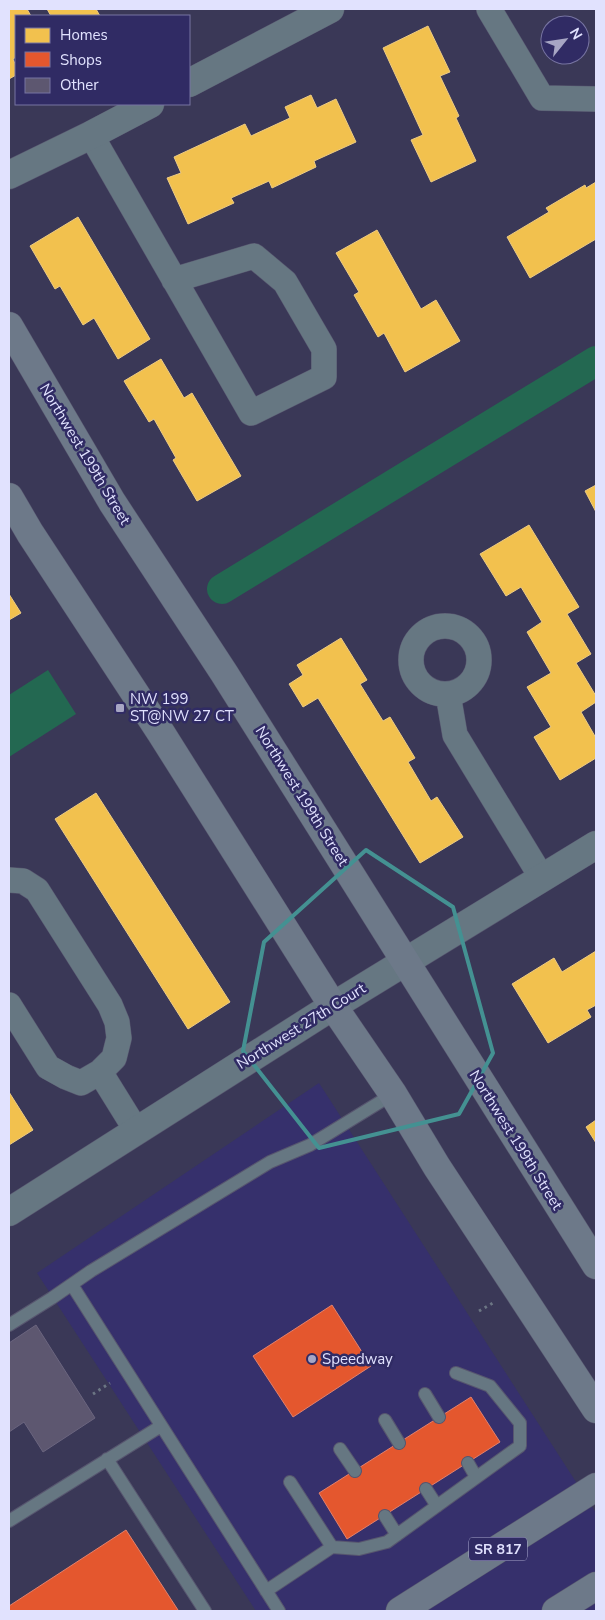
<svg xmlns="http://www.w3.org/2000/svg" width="605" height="1620" viewBox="0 0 605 1620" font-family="'Nunito Sans',sans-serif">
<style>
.built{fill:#36306c}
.water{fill:#236851}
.homes{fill:#f2c14e;stroke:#edcb83}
.shops{fill:#e4572e;stroke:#e3816c}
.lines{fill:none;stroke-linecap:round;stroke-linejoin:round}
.canal{stroke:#236851;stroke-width:30}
.building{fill:#5d5770;stroke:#6b657f}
.service-casing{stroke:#57566f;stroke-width:14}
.minor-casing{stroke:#57566f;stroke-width:26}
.tertiary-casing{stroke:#57566f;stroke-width:29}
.primary-casing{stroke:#57566f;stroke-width:29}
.path{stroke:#6c7684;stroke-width:3;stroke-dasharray:2.5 4;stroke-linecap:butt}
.service{stroke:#667782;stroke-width:12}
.minor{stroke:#667782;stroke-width:25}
.tertiary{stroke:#667782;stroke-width:28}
.primary{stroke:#6d7989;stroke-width:28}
.marked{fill:none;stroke:#449192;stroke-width:4;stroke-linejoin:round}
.poi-dot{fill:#a7a6c4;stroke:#302b64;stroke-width:2}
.labels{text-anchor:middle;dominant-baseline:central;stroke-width:5;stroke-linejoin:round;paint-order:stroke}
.shield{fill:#302b64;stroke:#acabd0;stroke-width:1}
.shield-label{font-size:14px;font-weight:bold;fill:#e1e2fe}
.street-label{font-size:15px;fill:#e1e2fe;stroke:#302b64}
.poi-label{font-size:15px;fill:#e1e2fe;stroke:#302b64;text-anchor:start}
</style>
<rect width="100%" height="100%" fill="#3a3857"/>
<!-- built -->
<path class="built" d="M319,1083L596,1513V1611H256L37,1273Z"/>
<!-- water -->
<path class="water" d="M48,670L76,714L9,757V695Z"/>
<!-- homes -->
<path class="homes" d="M12,9H27L31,16H16V57L13,59L16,66V75L9,79V10Z
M47,9H96L100,16H51Z
M428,26L450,72L440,76L459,116L456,118L476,161L431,182L411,140L423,135L383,48Z
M311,95L317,108L336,99L356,142L314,161L316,167L272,188L269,181L231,198L234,203L188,224L167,178L181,173L174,157L245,124L251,136L290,118L285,107Z
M596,182V239L530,278L507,237L549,212L546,208L585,185L586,188Z
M78,217L150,339L118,359L94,318L83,325L60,286L55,289L30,246Z
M377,230L421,309L436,300L460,341L405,372L384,333L378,337L354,295L359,292L336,253Z
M161,359L184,398L192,393L241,476L197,501L173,460L176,458L154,419L149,422L124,381Z
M596,485V512L585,491Z
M529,525L579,607L567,614L591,654L576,663L596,696V702L581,712L596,738V758L560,780L534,737L551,727L527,687L551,673L527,632L542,622L521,587L506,596L480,554Z
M9,594L21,613L9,620Z
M341,638L367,680L360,684L383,721L390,717L415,758L408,762L431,801L437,797L463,837L420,863L318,698L303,707L289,684L303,675L297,665Z
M96,793L230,1002L188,1029L55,819Z
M596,951V1005L587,1010L591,1017L548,1043L512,984L554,958L562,972Z
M9,1092L33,1130L9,1145Z
M596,1120V1143L586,1127Z"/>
<!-- shops -->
<path class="shops" d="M332,1305L371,1366L293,1417L253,1356Z
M471,1397L500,1442L347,1539L319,1493Z
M126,1530L178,1610L175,1611H9V1606Z"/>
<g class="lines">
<!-- canal -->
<path class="canal" d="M222,589L596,361"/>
</g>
<!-- building -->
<path class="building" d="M36,1325L95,1418L43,1452L24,1422L9,1432V1343Z"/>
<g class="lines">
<defs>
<path id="service" d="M72,1285L279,1611
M9,1325L52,1298L91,1271L270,1162L310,1145L393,1094
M425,1394L439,1417
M385,1420L399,1443
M340,1449L355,1471
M107,1459L205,1611
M468,1463L476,1477
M290,1482L332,1547
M426,1489L437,1506
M385,1516L397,1535
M9,1521L161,1426
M266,1591L332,1547L359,1549L387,1542L520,1446V1423L490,1386L456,1373"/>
<path id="minor" d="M489,9L542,98L596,99
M91,135C144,228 198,320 251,413L324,377V349L285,282L254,256L174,280
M411 660a34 34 0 1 1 68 0a34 34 0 1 1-68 0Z
M448,694L455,735L542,878
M9,880L23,881L37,890L110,1005L117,1022L119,1038L114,1058L100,1072L81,1083L66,1077L48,1067L9,1005
M100,1072L136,1130"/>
<path id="tertiary" d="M189,83L330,9
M9,175L91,135L150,104
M9,1212L333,1006L596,845"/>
<path id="primary" d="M9,326L112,502L224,673L596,1265
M9,497L30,533L161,733L333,1006L393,1094L437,1167L596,1409
M400,1611L596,1487
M556,1611L596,1586"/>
</defs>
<!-- service casing -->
<use href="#service" class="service-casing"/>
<!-- minor casing -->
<use href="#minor" class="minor-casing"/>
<!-- tertiary casing -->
<use href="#tertiary" class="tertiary-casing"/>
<!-- primary casing -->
<use href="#primary" class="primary-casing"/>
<!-- path -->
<path class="path" d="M479,1311L493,1303
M93,1394L110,1383"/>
<!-- service -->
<use href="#service" class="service"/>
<!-- minor -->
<use href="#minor" class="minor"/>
<!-- tertiary -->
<use href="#tertiary" class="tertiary"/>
<!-- primary -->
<use href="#primary" class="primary"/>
</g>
<!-- marked area -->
<path class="marked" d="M366,850L453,907L493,1053L459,1114L319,1148L243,1051L264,942Z"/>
<!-- markers -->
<g class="poi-dot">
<rect x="115" y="703" width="10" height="10" rx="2.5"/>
<circle cx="312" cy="1359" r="5"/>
</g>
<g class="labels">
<!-- shield labels -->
<rect class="shield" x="469" y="1537.5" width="58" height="23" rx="4"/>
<g class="shield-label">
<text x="498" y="1549">SR 817</text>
</g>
<!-- street labels -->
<g class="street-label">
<text transform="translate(85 454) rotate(59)">Northwest 199th Street</text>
<text transform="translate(302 796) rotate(58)">Northwest 199th Street</text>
<text transform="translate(301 1026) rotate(-32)">Northwest 27th Court</text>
<text transform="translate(516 1140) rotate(58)">Northwest 199th Street</text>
</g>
<!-- poi labels -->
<g class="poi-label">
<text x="130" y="699">NW 199<tspan x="130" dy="17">ST@NW 27 CT</tspan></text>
<text x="322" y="1359">Speedway</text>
</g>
</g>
<!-- border -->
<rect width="605" height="1620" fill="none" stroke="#e1e2fe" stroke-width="20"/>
<!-- legend -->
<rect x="15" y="15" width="175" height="90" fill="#302b64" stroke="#7774a2"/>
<rect x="25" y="28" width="25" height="15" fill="#f2c14e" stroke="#7774a2"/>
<text x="60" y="40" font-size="15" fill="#e1e2fe">Homes</text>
<rect x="25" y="52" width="25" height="15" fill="#e4572e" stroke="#7774a2"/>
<text x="60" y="65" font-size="15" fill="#e1e2fe">Shops</text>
<rect x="25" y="78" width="25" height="15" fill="#5d5770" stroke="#7774a2"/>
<text x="60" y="90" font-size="15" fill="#e1e2fe">Other</text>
<!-- north arrow -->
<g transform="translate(565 40) rotate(60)"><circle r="24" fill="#302b64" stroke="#7774a2"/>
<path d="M0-4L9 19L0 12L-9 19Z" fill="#a7a6c4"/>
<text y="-8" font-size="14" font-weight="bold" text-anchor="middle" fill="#e1e2fe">N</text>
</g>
</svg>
